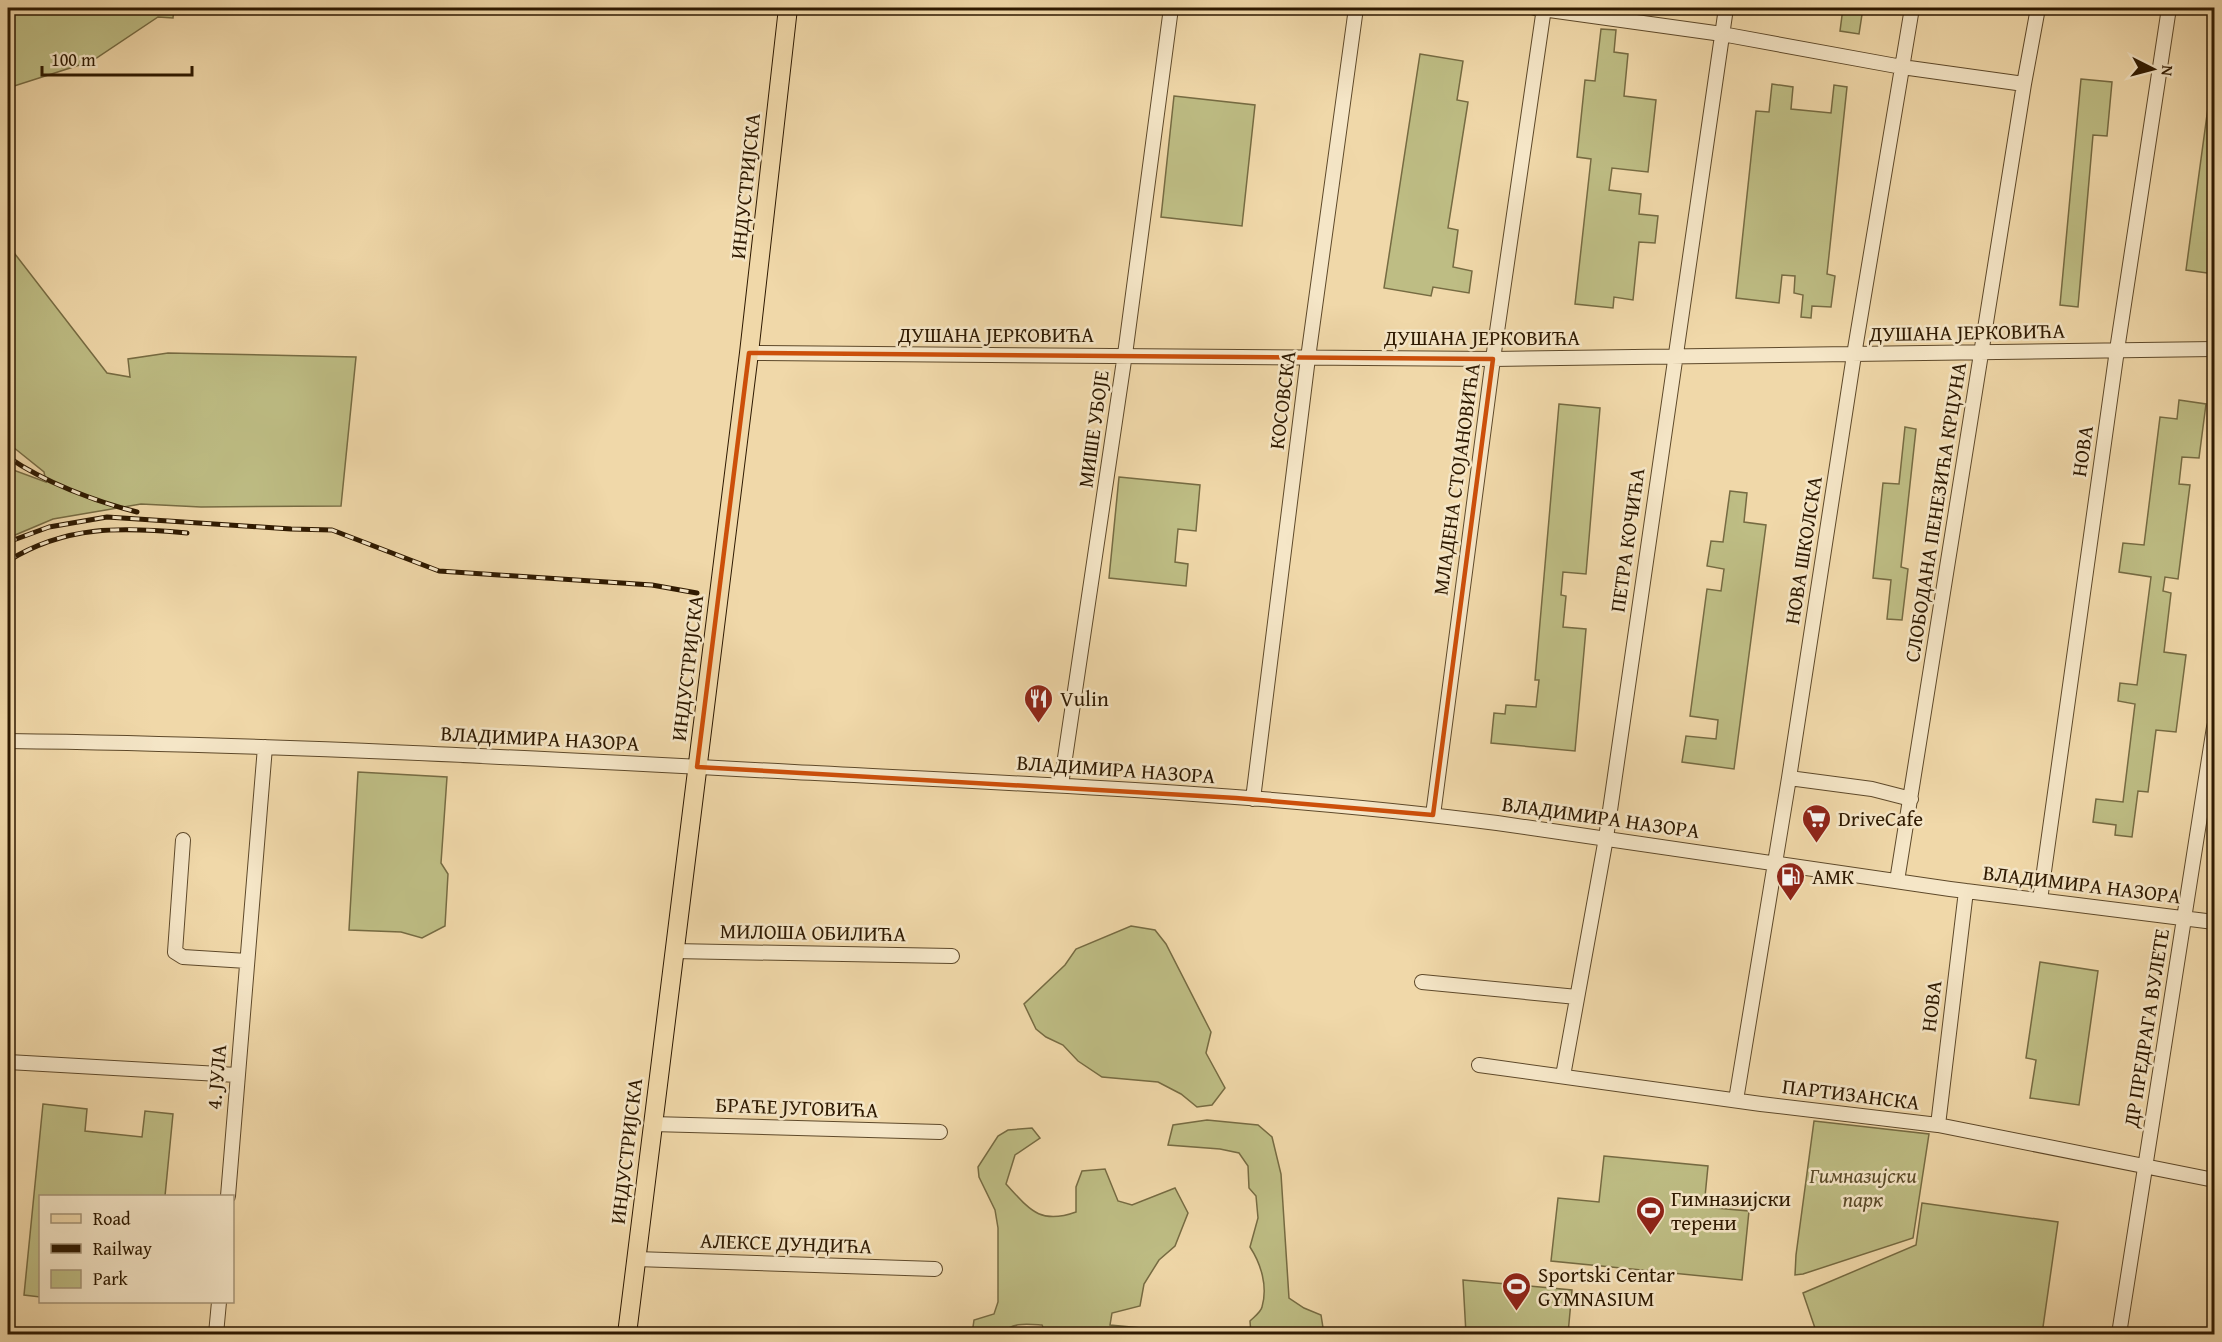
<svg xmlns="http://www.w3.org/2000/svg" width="2222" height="1342" viewBox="0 0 2222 1342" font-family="'Gentium Book Plus',serif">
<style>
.green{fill:#bebd84;stroke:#766b42;stroke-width:1.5}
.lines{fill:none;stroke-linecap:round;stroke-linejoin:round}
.minor-casing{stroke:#5e492a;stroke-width:16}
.major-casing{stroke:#2e1900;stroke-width:20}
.minor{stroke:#f5e6c7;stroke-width:14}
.major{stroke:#f0d8a9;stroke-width:18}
.rail-casing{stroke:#2e1900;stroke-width:5}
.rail{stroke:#f5e6c7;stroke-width:3;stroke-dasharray:9;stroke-linecap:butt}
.marked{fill:none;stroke:#cc4f0a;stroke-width:4.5;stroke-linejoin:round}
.labels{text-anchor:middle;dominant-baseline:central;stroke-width:5;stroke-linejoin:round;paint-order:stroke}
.street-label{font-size:21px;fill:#2e1900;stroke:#f5e6c7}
.poi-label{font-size:21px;fill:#2e1900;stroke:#f5e6c7;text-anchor:start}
.park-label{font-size:21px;font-style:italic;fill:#594a28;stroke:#f5e6c7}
</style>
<rect width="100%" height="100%" fill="#f0d8a9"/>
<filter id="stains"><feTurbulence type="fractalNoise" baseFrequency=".00333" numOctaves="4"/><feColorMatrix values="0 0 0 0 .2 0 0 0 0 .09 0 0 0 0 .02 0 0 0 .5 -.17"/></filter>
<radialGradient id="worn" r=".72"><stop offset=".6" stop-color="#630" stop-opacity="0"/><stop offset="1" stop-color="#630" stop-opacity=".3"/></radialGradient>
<!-- green -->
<path class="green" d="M8,8H174L173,18L158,17L92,61L8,88Z
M1843,8H1863L1859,34L1840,31Z
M1601,29L1616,30L1614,52L1628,54L1624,96L1656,100L1648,172L1612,168L1609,190L1641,194L1639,214L1658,216L1655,243L1639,242L1633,300L1614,297L1613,308L1575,304L1591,159L1577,157L1585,80L1595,81Z
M1420,54L1463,61L1457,100L1468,102L1448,228L1458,230L1453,267L1472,271L1469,293L1433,287L1431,296L1384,288Z
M2214,63V274L2186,270Z
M2081,79L2112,82L2107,136L2093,135L2078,307L2060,305Z
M1772,84L1793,87L1791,109L1831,113L1834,85L1847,87L1827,274L1835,276L1831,307L1812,306L1811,318L1801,317L1803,295L1794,293L1795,276L1782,275L1779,303L1736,298L1756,111L1769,112Z
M1174,96L1255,105L1242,226L1161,217Z
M8,245L107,373L130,377L128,359L168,353L356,357L341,506L201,507L141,504L53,519L8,538V468L46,482L44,472L8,443Z
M2179,400L2206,404L2199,458L2182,457L2179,484L2190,485L2178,579L2165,577L2163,591L2171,593L2164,652L2186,655L2176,732L2156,730L2148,792L2138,791L2132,837L2115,835L2116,825L2093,822L2096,799L2123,802L2135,704L2118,701L2120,683L2137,685L2151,577L2119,572L2123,543L2144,545L2160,417L2177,419Z
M1559,404L1600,408L1586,574L1563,572L1561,595L1566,596L1563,627L1586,629L1575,751L1491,743L1494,713L1505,714L1506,705L1536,707L1539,680H1535Z
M1905,427L1916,429L1901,567L1908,569L1902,620L1887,619L1891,580L1873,578L1883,483L1899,484Z
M1119,477L1200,485L1196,531L1178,529L1175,562L1188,564L1186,586L1109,578Z
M1730,491L1747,493L1744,522L1766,525L1734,769L1682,762L1686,736L1716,739L1718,720L1690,716L1707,589L1721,591L1724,569L1707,566L1711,541L1723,542Z
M358,772L447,777L441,863L448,874L445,926L422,938L401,932L349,930Z
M1131,926L1155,930L1166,944L1211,1032L1206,1053L1225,1088L1212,1105L1197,1107L1181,1094L1158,1082L1102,1077L1078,1061L1063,1045L1046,1037L1036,1029L1024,1004L1065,965L1076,949Z
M2040,962L2098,971L2079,1105L2030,1098L2036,1060L2026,1058Z
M43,1104L87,1109L85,1131L142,1137L145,1111L173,1114L165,1196H40V1297L24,1295Z
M1207,1120L1258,1125L1272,1137L1281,1174L1289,1298L1304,1308L1321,1315L1324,1334H1251L1250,1321C1254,1317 1261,1312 1262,1307C1268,1286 1261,1264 1250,1247L1258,1218L1256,1196L1249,1188L1248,1166L1239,1153L1220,1149L1168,1145L1173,1125Z
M1814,1121L1929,1134L1913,1238L1803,1274L1795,1275L1796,1255Z
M1032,1128L1040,1138L1015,1155L1006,1184C1030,1210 1040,1225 1076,1212V1187L1082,1171L1105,1169L1118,1201L1132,1205L1175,1188L1188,1213L1175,1246L1159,1260L1144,1284L1140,1306L1112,1313L1110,1325L1163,1330L1168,1334H1046L1042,1325C1026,1324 1012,1322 1001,1334H972L974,1320L994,1314L998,1302V1228L995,1210L979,1177L978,1167L998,1136L1008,1130Z
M1604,1156L1708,1166L1704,1207L1749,1211L1742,1280L1551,1261L1558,1198L1599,1202Z
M1922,1203L2058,1222L2042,1334H1902L1900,1331L1893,1334H1817L1803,1293L1916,1245Z
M1463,1280L1572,1290L1568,1334H1466Z"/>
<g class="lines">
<defs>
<path id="minor" d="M1535,8L1722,34L1902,67L2024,84
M749,353L1493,359L2214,349
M8,741C270,744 532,758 794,772C1029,784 1264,793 1497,823L1950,889L2214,922
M1789,778L1872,789L1911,799
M1061,785L1126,347L1171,8
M1253,799L1308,358L1356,8
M1433,815L1493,359L1544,8
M183,840L175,952L183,957L247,961
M1897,881L2024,84L2038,8
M2040,900L2117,350L2169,8
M673,951L952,956
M1422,982L1577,997
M8,1062L237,1075
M1479,1065L1761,1104L1938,1125L2214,1180
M1563,1076L1606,838L1726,8
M1736,1100L1789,778L1854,355L1912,8
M652,1124L940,1132
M1938,1125L1966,891
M228,1196L265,747
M636,1259L935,1269
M216,1334L219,1302
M2119,1334L2214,727"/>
<path id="major" d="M627,1334L749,353L788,8"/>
</defs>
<!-- minor casing -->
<use href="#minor" class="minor-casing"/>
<!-- major casing -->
<use href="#major" class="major-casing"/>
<!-- minor -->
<use href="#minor" class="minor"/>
<!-- major -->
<use href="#major" class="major"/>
<defs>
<path id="rail" d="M8,457C44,482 94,501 137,512
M8,542L49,527L107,517L291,529L332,530L439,571L652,585L697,593
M8,561C66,525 122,527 187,533"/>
</defs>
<!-- rail casing -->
<use href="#rail" class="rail-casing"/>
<!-- rail -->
<use href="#rail" class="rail"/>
</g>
<!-- marked area -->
<path class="marked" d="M749,353L1493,359L1433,815L1236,798L697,767Z"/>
<!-- icons -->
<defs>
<symbol id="restaurant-pin" viewBox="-11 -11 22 30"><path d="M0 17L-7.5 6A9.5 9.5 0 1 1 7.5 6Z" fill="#8f2418" stroke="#f5e6c7"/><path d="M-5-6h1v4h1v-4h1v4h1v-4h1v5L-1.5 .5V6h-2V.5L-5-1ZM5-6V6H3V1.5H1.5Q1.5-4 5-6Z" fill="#fff"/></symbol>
<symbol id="supermarket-pin" viewBox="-11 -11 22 30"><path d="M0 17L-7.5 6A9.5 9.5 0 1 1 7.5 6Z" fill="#8f2418" stroke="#f5e6c7"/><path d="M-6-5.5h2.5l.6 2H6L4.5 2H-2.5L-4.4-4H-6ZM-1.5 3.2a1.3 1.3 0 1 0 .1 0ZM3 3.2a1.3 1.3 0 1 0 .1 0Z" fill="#fff"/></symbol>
<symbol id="fuel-pin" viewBox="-11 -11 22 30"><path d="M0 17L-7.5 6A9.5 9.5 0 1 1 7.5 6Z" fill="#8f2418" stroke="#f5e6c7"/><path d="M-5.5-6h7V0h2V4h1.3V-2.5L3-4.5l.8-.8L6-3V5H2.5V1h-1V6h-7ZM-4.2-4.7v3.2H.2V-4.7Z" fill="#fff"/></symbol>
<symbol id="stadium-pin" viewBox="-11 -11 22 30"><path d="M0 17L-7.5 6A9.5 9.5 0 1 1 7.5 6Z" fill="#8f2418" stroke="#f5e6c7"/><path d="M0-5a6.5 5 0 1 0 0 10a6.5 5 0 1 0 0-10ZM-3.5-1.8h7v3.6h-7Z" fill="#fff"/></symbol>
</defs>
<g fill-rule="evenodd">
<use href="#restaurant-pin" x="1022" y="682" width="33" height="45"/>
<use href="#supermarket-pin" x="1800" y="802" width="33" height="45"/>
<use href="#fuel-pin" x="1774" y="860" width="33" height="45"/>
<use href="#stadium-pin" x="1634" y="1194" width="33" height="45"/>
<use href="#stadium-pin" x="1500" y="1270" width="33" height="45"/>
</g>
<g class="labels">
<!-- street labels -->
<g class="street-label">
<text transform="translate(745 186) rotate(-84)">ИНДУСТРИЈСКА</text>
<text transform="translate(1967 332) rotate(-1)">ДУШАНА ЈЕРКОВИЋА</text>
<text x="996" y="334">ДУШАНА ЈЕРКОВИЋА</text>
<text x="1482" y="337">ДУШАНА ЈЕРКОВИЋА</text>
<text transform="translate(1282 400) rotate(-83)">КОСОВСКА</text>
<text transform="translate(1093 429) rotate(-82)">МИШЕ УБОЈЕ</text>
<text transform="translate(2082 451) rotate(-82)">НОВА</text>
<text transform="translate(1456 479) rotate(-82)">МЛАДЕНА СТОЈАНОВИЋА</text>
<text transform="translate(1935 512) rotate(-81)">СЛОБОДАНА ПЕНЕЗИЋА КРЦУНА</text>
<text transform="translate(1627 540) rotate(-82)">ПЕТРА КОЧИЋА</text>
<text transform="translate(1803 550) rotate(-81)">НОВА ШКОЛСКА</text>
<text transform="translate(687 668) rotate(-83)">ИНДУСТРИЈСКА</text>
<text transform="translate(540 738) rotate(3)">ВЛАДИМИРА НАЗОРА</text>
<text transform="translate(1116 769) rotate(4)">ВЛАДИМИРА НАЗОРА</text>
<text transform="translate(1601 817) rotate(8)">ВЛАДИМИРА НАЗОРА</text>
<text transform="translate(2082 884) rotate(7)">ВЛАДИМИРА НАЗОРА</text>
<text transform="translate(813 932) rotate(1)">МИЛОША ОБИЛИЋА</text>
<text transform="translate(1931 1006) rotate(-83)">НОВА</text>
<text transform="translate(2146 1028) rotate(-81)">ДР ПРЕДРАГА ВУЛЕТЕ</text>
<text transform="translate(216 1077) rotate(-85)">4. ЈУЛА</text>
<text transform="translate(1851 1094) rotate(7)">ПАРТИЗАНСКА</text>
<text transform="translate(797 1107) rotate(2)">БРАЋЕ ЈУГОВИЋА</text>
<text transform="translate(626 1151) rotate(-83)">ИНДУСТРИЈСКА</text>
<text transform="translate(786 1243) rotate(2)">АЛЕКСЕ ДУНДИЋА</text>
</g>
<!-- poi labels -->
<g class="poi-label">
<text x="1060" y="698">Vulin</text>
<text x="1838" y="818">DriveCafe</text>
<text x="1812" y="876">АМК</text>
<text x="1671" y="1198">Гимназијски<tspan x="1671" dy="24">терени</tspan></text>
<text x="1538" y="1274">Sportski Centar<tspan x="1538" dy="24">GYMNASIUM</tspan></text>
</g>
<!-- park labels -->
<g class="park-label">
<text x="1863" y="1175">Гимназијски<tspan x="1863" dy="24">парк</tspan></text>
</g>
</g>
<!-- margin -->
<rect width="2222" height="1342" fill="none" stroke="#f0d8a9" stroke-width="30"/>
<rect x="9" y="9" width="2204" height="1324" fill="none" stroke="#2e1900" stroke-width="3"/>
<rect x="15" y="15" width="2192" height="1312" fill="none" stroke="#2e1900" stroke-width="1.5"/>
<!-- legend -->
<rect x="39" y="1195" width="195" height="108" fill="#f5e6c7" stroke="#a59477" stroke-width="1.5"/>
<rect x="51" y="1214" width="30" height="9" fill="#f0d8a9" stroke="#a59477" stroke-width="1.5"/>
<text x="93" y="1225" font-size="18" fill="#2e1900">Road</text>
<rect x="51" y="1244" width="30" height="9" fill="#2e1900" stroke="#a59477" stroke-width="1.5"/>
<text x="93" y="1255" font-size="18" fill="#2e1900">Railway</text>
<rect x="51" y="1270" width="30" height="18" fill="#bebd84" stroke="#a59477" stroke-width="1.5"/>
<text x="93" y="1285" font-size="18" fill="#2e1900">Park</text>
<!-- north arrow -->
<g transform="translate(2153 69) rotate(96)" stroke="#f5e6c7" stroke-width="4.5" paint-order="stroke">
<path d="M0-4.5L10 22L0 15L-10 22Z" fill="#2e1900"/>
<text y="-9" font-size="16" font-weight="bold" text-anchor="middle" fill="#2e1900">N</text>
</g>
<!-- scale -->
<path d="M42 66v9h150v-9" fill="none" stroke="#2e1900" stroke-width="3"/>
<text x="51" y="66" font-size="18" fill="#2e1900" stroke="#f5e6c7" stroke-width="4.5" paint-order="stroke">100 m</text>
<rect width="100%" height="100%" filter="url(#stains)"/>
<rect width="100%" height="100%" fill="url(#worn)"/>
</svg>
